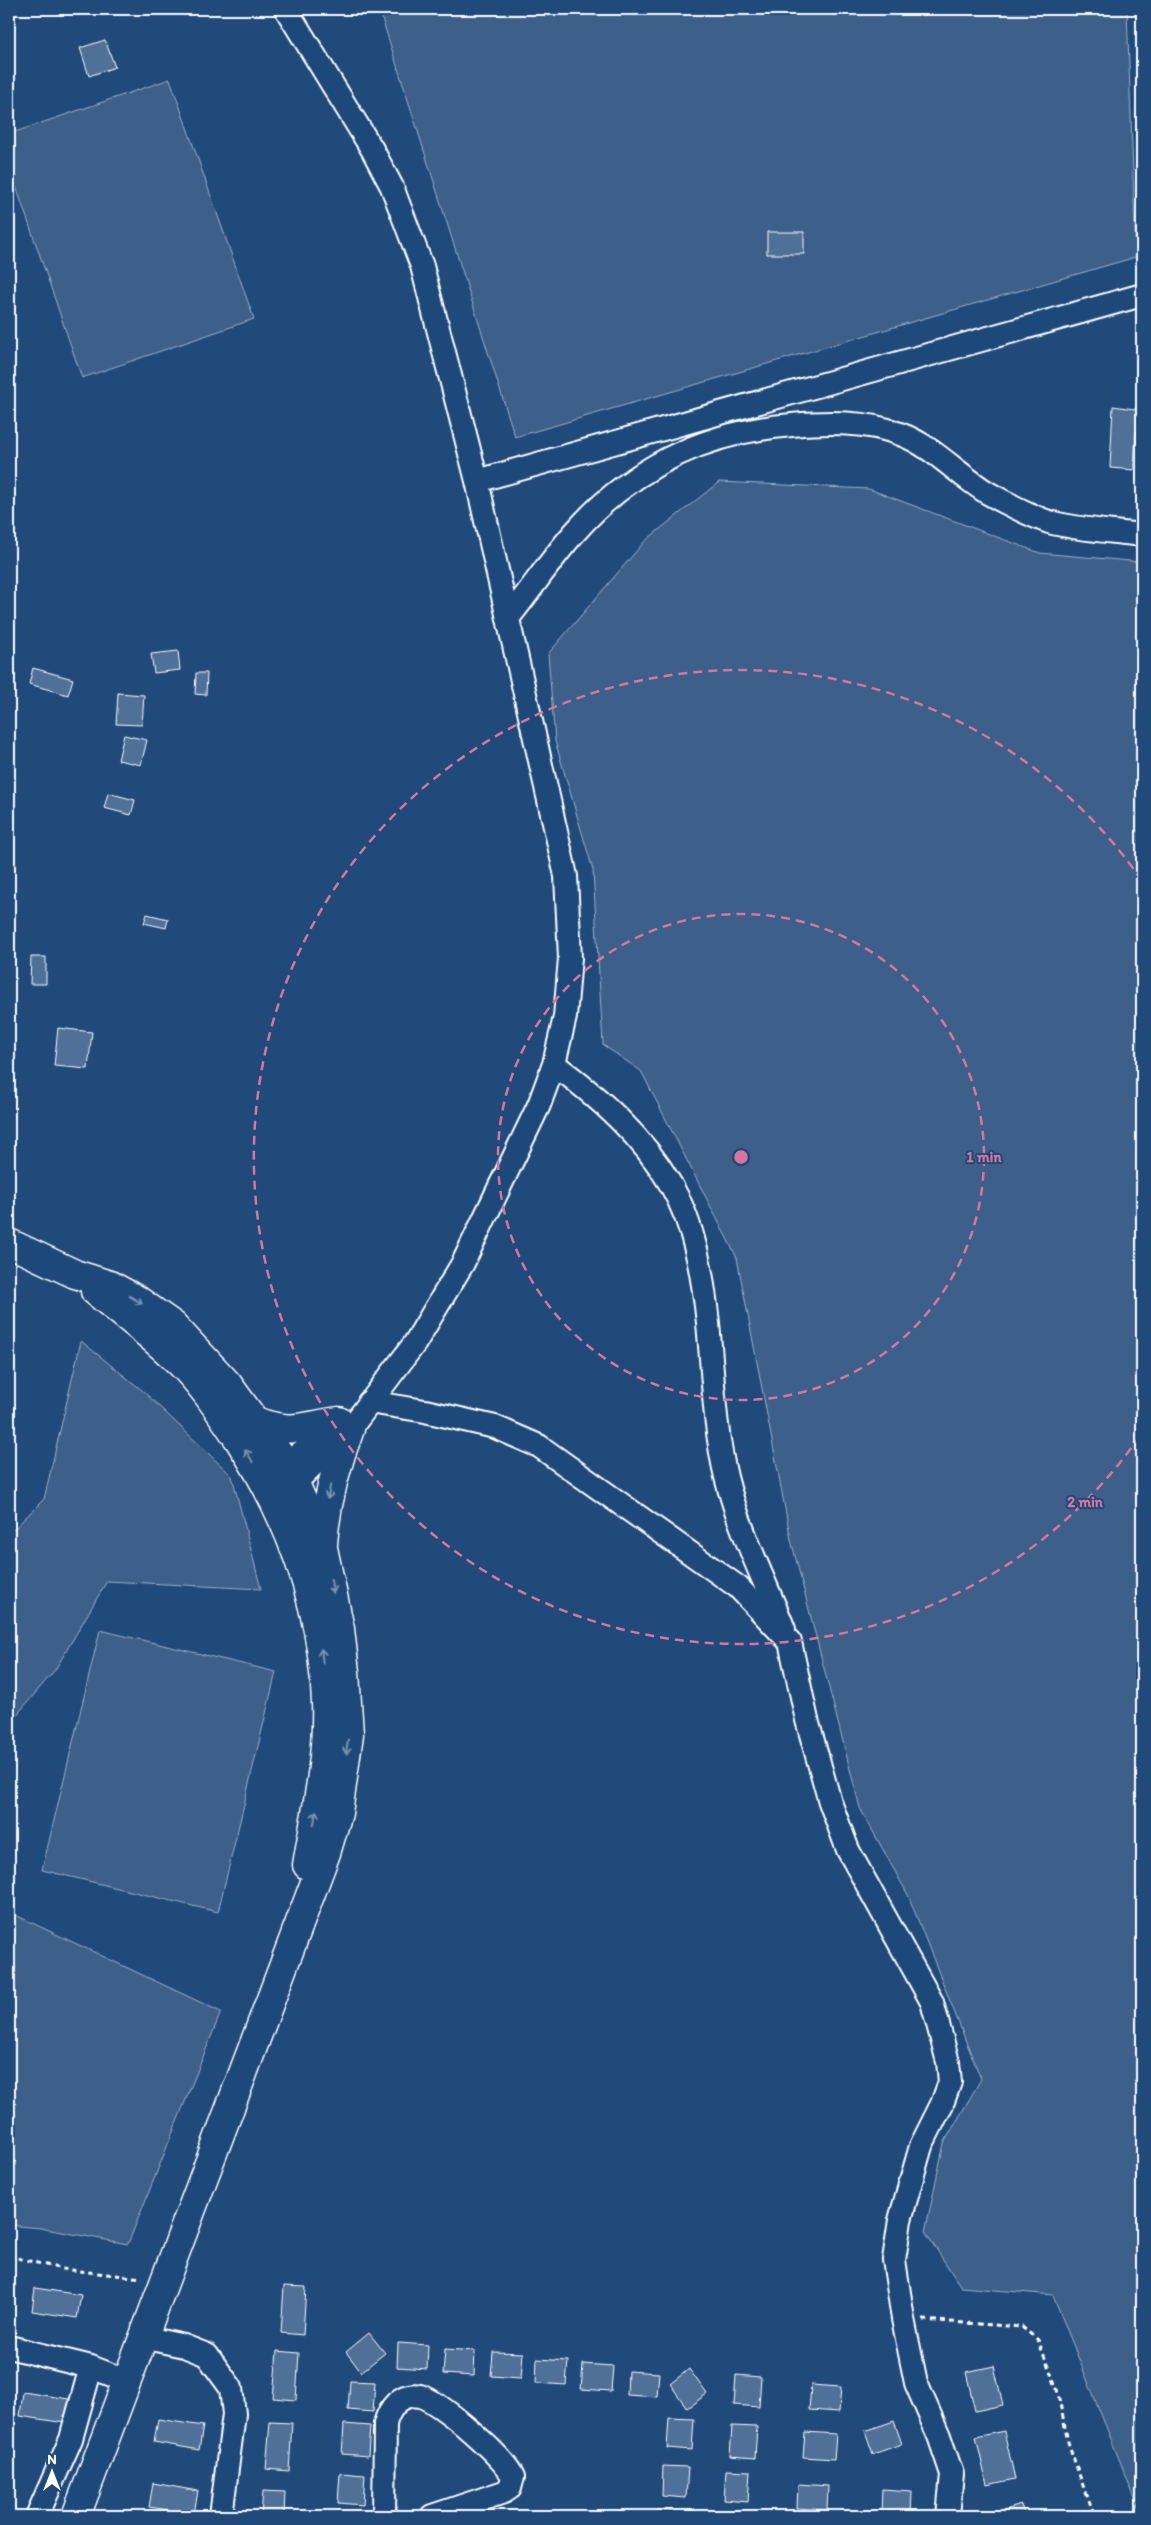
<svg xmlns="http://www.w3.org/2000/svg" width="1151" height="2525" viewBox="0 0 1151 2525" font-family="Itim,sans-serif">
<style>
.green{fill:#3c618b;stroke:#9eb0c5}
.building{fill:#507197;stroke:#fff}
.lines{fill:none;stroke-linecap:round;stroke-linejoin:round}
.minor-casing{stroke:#fff;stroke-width:26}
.tertiary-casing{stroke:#fff;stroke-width:31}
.path{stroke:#fff;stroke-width:3;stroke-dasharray:5 4;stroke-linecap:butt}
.minor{stroke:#1f4a7a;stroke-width:22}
.tertiary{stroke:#1f4a7a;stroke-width:28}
.oneway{stroke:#7992af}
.ring{fill:none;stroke:#da749d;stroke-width:2.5;stroke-dasharray:9 6}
.centre{fill:#da749d;stroke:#1f4a7a;stroke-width:2.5}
.ring-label{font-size:15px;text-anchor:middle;font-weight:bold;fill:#da749d;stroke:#1f4a7a;stroke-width:4;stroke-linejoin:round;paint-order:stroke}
</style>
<rect width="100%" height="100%" fill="#1f4a7a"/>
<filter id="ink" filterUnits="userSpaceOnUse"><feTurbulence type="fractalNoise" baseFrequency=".02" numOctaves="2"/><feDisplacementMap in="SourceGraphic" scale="10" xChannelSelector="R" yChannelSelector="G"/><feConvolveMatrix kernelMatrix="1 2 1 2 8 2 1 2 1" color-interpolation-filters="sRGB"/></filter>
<g filter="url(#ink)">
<!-- green -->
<path class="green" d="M379,9H1127L1136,257L515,437Z
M170,79L254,319L82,378L9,166V134Z
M719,482L869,489L1040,553L1142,562V2516L1053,2295L961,2287L925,2232L944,2143L981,2079L908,1895L860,1808L791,1540L737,1258L641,1071L603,1045L593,870L555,741L548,654L645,541Z
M81,1341L143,1391L232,1476L261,1589L107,1581L55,1670L9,1724V1534L44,1499Z
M100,1630L276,1672L218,1912L42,1870Z
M9,1912L221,2012L128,2244L40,2228L9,2225Z"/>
<!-- building -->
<path class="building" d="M105,40L115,67L89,76L80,48Z
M767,232H804V254H767Z
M1113,406L1142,410V433L1136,432L1134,470L1110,468Z
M178,651L180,670L154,673L151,654Z
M33,668L73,679L68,695L29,684Z
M196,673H207L206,695L195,694Z
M118,693L144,695L142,725L116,724Z
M124,735L147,740L141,765L118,760Z
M108,793L135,800L131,815L104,808Z
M147,914L168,919L166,928L144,923Z
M31,957H46V984H30Z
M58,1028L92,1032L88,1069L54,1066Z
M284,2286L306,2287L303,2335L281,2333Z
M35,2288L81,2295L77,2318L32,2311Z
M369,2333L385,2353L361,2372L346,2352Z
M398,2343L428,2345L427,2369L397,2367Z
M445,2349L475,2351L474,2376L443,2374Z
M277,2351L299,2353L296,2400L273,2398Z
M493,2352L523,2353L521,2378L491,2376Z
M537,2359L568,2361L566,2385L536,2383Z
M583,2364L613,2366L611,2391L581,2389Z
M994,2366L1003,2405L975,2411L966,2372Z
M689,2369L707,2394L687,2408L670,2384Z
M628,2371L659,2373L657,2397L627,2395Z
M736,2375L761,2377L759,2407L734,2405Z
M350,2381L375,2382L373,2412L348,2410Z
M811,2385L841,2387L839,2412L809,2410Z
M23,2392L69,2399L65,2423L20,2416Z
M669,2418L694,2419L692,2450L667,2448Z
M158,2419L203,2426L199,2450L154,2442Z
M894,2421L902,2444L873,2454L865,2431Z
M270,2422L292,2423L289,2471L266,2469Z
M344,2424L370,2426L368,2456L342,2454Z
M732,2426L757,2427L755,2458L730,2456Z
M1004,2431L1015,2479L987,2485L976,2437Z
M805,2432L836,2434L834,2459L803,2457Z
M663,2466L688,2467L686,2498L662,2496Z
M726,2470L750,2471L748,2502L724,2500Z
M340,2473L365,2475L363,2505L338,2503Z
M153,2483L198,2491L194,2514L149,2507Z
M798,2484L828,2486L827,2510L797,2508Z
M882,2489L912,2491L911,2515L881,2513Z
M263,2491L285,2492L284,2516H261Z
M1021,2505L1025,2516H997L996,2513Z
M657,2510L681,2512V2516H656Z"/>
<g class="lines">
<defs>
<path id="minor" d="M477,481L1142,295
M508,618C531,590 551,559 575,532C633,466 706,432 792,425C827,422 867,421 900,434C933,446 958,475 988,493C1002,501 1033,517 1049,522C1079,530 1112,531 1142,535
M554,1064C598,1097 643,1136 671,1185C695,1226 703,1277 708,1323C713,1374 714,1427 726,1477C739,1529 764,1579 784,1629
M369,1402L425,1411L495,1427L539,1446L738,1587L790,1642L807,1720L830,1802L848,1850L932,2002L948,2062L950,2082L942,2104L921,2146L900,2220L894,2260L903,2319L916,2383L939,2436L952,2474L948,2516
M274,1474L341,1420
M284,1494L350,1429L415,1343L463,1263L539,1105L554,1064L565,1017L570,958L566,876L477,481L422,266L392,187L372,149L286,9
M142,2337L184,2346L207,2355L231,2388L234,2414L221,2516
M9,2347L91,2367L127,2381
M37,2516L71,2439L91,2367
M384,2516L385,2424C389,2408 401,2392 420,2396C440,2401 506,2459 513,2477L510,2488L504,2492L432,2516"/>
<path id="tertiary" d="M9,1243L75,1274L110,1285L136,1299L174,1326L227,1383L287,1465L323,1548L340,1629L345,1672L349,1734L338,1813L326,1853L76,2516
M95,1291C125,1316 158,1340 185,1368C206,1390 222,1415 239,1440C291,1520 323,1607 326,1703C328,1757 316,1812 307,1865
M255,1421C294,1435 301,1426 339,1421
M323,1544C326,1503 335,1467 350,1429"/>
</defs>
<!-- minor casing -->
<use href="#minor" class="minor-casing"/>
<!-- tertiary casing -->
<use href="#tertiary" class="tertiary-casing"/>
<!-- path -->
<path class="path" d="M9,2256L62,2269L142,2278
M923,2320L1022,2327L1038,2340L1057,2389L1068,2442L1090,2506L1097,2516"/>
<!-- minor -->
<use href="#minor" class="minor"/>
<!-- tertiary -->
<use href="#tertiary" class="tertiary"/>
</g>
<!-- one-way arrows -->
<defs><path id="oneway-shaft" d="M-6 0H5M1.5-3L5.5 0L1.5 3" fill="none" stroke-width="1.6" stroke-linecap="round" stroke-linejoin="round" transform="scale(1.25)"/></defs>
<g class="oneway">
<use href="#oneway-shaft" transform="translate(136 1300) rotate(31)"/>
<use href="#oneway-shaft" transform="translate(249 1456) rotate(-123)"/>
<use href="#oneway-shaft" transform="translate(329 1492) rotate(101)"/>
<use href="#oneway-shaft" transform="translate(332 1586) rotate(79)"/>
<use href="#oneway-shaft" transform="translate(322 1656) rotate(-96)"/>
<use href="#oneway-shaft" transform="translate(347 1747) rotate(97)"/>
<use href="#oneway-shaft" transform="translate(315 1818) rotate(-80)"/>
</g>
</g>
<!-- distance rings -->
<g class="ring">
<circle cx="741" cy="1157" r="243"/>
<path d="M1140 1436A487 487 0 1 1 1140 878"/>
</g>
<circle cx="741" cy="1157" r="8" class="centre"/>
<g class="ring-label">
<text x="984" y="1162">1 min</text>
<text x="1085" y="1507">2 min</text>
</g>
<!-- margin -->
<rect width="1151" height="2525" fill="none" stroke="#1f4a7a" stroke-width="30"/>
<rect x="15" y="15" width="1121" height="2495" fill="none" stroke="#fff" stroke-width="2" filter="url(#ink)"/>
<!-- north arrow -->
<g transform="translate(52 2472)" stroke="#1f4a7a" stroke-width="4" paint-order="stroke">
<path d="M0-4L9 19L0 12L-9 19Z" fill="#ffffff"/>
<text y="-8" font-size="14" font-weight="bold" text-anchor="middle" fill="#ffffff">N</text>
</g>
</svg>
